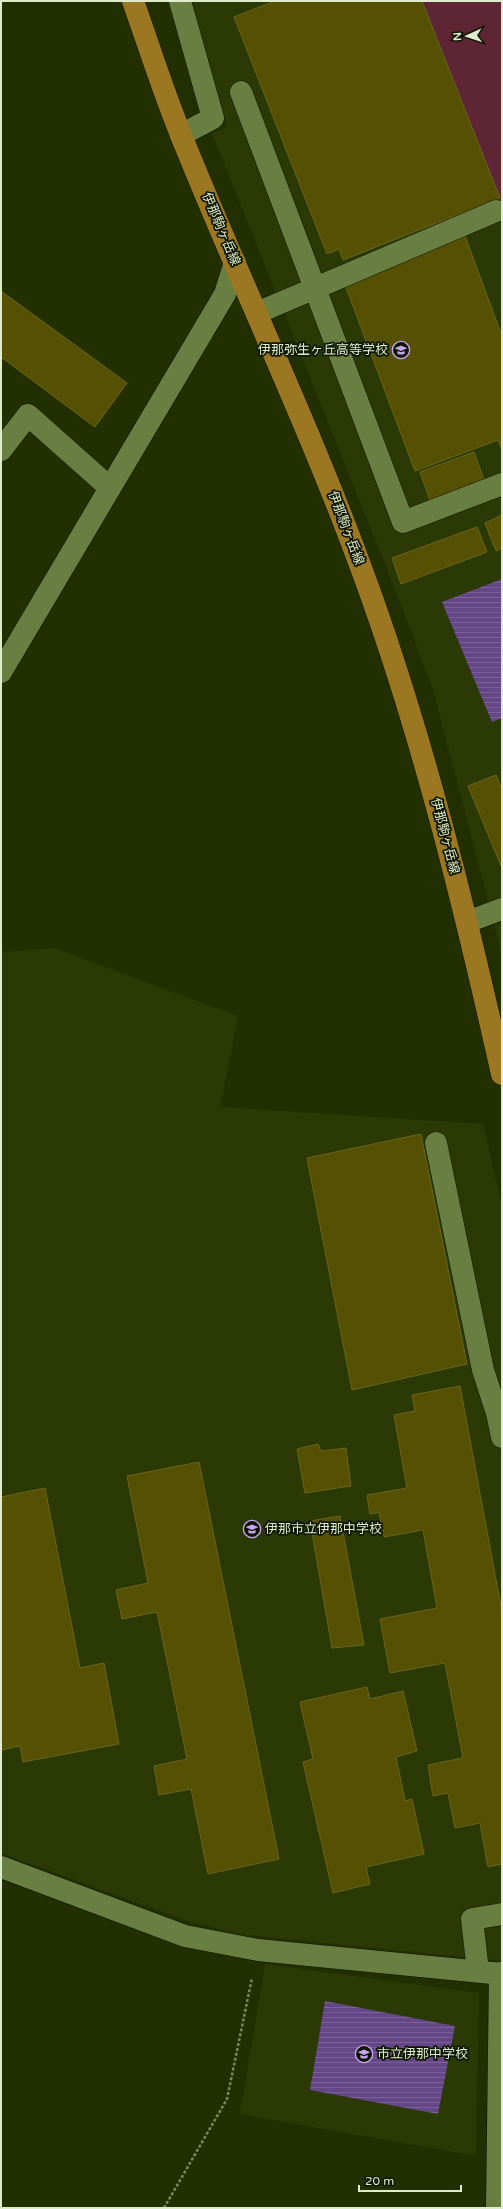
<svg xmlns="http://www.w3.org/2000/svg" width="503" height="2209" viewBox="0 0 503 2209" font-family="'Varela Round','Noto Sans JP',sans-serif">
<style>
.built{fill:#2b3a04}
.grass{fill:#5e2535}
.water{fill:url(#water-rules)}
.building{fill:#565002;stroke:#6a651f}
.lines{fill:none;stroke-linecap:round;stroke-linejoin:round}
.minor-casing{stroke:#0d1600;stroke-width:23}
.major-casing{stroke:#0d1600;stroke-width:23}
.path{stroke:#7b8860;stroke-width:2.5;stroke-dasharray:3 2;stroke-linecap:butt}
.minor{stroke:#697e41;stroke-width:22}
.major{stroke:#9c7722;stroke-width:22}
.labels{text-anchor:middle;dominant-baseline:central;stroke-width:3.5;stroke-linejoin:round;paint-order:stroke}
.street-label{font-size:13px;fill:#dfeccc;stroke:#0e1500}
.poi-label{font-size:13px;fill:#dfeccc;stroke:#0e1500;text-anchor:start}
</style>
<defs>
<pattern id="water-rules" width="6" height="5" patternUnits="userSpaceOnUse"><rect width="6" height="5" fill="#654687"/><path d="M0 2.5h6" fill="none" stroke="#7b6197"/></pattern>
</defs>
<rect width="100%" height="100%" fill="#222f00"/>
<!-- built -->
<path class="built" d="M192,1H502V955L433,690L386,566L212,134L227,126Z
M54,948L238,1016L220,1107L483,1124L502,1206V1961L246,1935L190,1922L1,1853V952Z
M265,1964L479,1993L476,2156L240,2114Z"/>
<!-- grass -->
<path class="grass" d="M422,1H502V203L500,198Z"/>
<!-- water -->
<path class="water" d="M502,579V718L492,722L442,602Z
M325,2001L455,2026L438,2114L310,2090Z"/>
<!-- building -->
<path class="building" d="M275,1H422L500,198L343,260L339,249L327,254L234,17Z
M465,236L502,336V450L498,440L415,471L344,282Z
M1,291L127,383L95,427L1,357Z
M474,452L484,480L430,500L420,472Z
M502,515V548L496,551L485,523Z
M477,527L487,552L401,584L392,558Z
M496,775L502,790V868L468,786Z
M421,1134L467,1364L352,1390L307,1158Z
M460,1386L502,1612V1864L488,1867L480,1823L455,1828L448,1793L433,1796L428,1765L463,1758L445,1663L390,1673L380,1619L437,1608L423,1530L384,1537L379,1512L370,1514L367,1495L407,1488L394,1415L415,1411L412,1395Z
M318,1444L321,1451L346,1448L351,1486L305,1493L297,1449Z
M199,1462L279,1859L208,1874L191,1789L159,1795L154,1766L187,1759L157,1612L122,1619L116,1590L148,1583L127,1476Z
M45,1488L80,1668L104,1663L119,1744L23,1762L20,1746L1,1750V1497Z
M340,1516L364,1645L332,1648L310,1521Z
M367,1687L370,1699L403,1691L417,1751L396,1757L405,1801L412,1799L424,1854L366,1867L370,1884L333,1893L303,1762L313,1759L300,1702Z"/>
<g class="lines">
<defs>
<path id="minor" d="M180,1L213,118L181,135
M241,92L403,522L502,484
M257,313L496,211
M1,450L28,415L110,488
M1,672L225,294L235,262
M467,922L502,909
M436,1143L483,1370L497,1413L502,1437
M1,1867L185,1936L258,1950L502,1974
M478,1971L472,1919L502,1914
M497,2208L500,1973"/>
<path id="major" d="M133,1C149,46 163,91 181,135C240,282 309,425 363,573C423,736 464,905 502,1074"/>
</defs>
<!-- minor casing -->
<use href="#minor" class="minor-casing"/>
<!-- major casing -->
<use href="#major" class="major-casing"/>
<!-- path -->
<path class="path" d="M164,2208L227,2099L252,1978"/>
<!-- minor -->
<use href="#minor" class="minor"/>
<!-- major -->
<use href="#major" class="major"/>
</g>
<!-- icons -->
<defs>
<symbol id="school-ring" viewBox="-11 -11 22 22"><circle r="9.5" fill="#0e1500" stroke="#c7a6ef" stroke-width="1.5"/><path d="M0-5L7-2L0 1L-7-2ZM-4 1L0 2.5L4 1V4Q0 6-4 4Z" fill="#c7a6ef"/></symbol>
</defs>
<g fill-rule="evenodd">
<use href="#school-ring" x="391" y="340" width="20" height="20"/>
<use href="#school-ring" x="242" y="1519" width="20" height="20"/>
<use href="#school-ring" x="354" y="2044" width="20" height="20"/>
</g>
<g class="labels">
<!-- street labels -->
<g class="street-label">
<text transform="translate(221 229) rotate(67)">伊那駒ヶ岳線</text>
<text transform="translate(346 528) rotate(69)">伊那駒ヶ岳線</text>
<text transform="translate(445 836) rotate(75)">伊那駒ヶ岳線</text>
</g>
<!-- poi labels -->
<g class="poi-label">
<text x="388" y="350" text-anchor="end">伊那弥生ヶ丘高等学校</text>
<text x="265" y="1529">伊那市立伊那中学校</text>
<text x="377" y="2054">市立伊那中学校</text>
</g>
</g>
<!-- border -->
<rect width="503" height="2209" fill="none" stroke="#dfeccc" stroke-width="4"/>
<!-- north arrow -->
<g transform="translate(467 36) rotate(267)" stroke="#0e1500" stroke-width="3" paint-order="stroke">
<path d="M0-3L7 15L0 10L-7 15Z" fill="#dfeccc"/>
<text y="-6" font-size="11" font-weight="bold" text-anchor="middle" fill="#dfeccc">N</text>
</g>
<!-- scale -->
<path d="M359 2185v6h102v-6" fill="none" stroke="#dfeccc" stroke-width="2"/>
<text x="365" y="2185" font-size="12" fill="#dfeccc" stroke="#0e1500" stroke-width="3" paint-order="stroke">20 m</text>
</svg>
